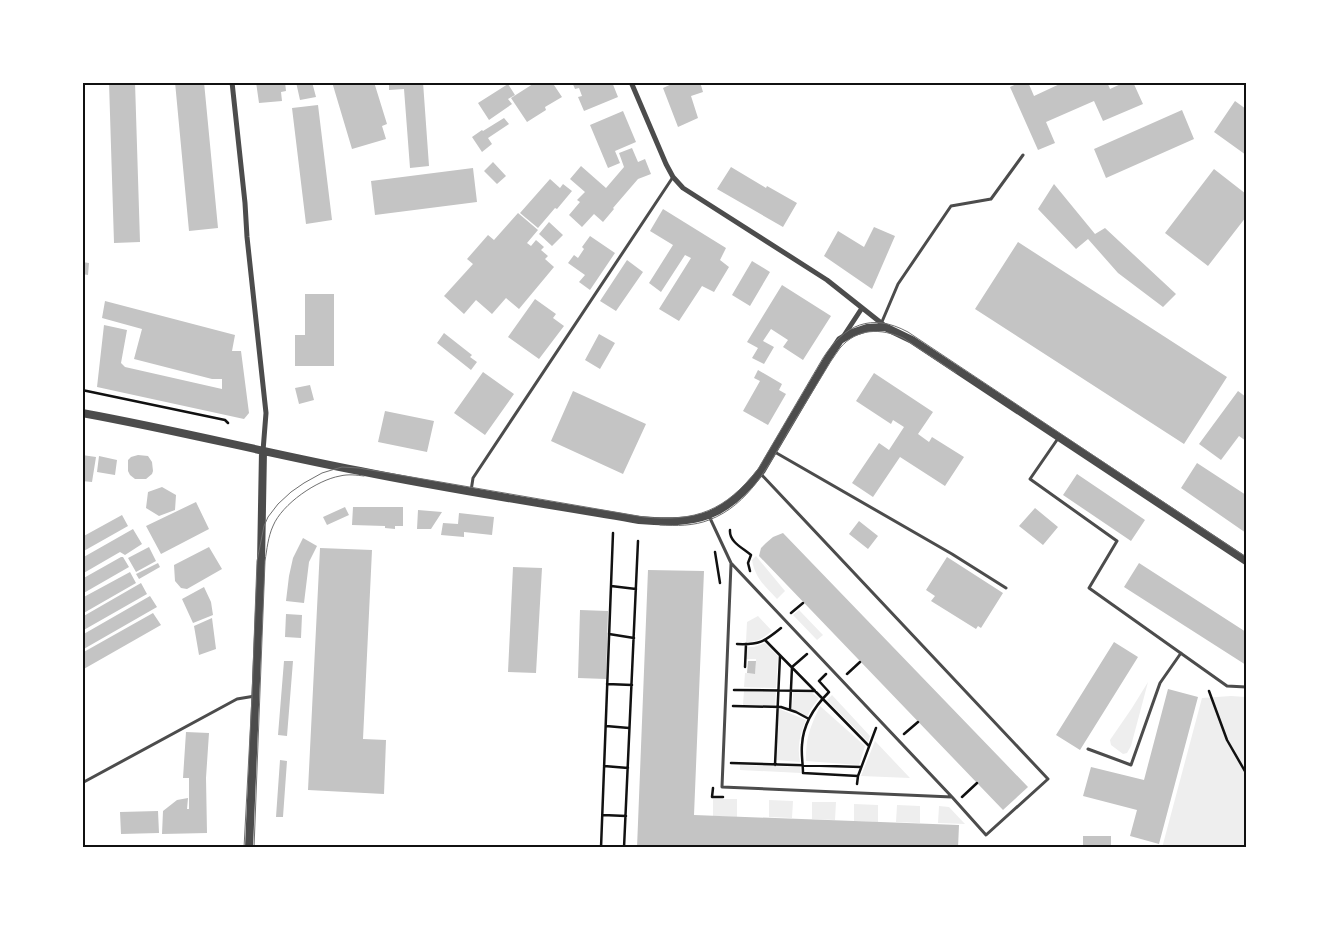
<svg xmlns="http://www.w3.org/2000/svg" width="1329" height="930" viewBox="0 0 1329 930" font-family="Overpass,sans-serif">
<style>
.green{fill:#eee}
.building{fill:#c4c4c4}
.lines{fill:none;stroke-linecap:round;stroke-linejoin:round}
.path{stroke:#111;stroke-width:2.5}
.service{stroke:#4c4c4c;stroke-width:3}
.minor{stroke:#4c4c4c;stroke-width:5}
.tertiary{stroke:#4c4c4c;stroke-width:8}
.tram{stroke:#707070;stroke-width:1}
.neatline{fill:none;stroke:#111;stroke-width:2}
</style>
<rect width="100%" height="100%" fill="#fff"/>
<!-- green -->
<path class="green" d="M756,556L785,591L777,599C765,586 755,578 752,560Z
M799,610L823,635L817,640L793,615Z
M758,616L772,631C763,638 758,642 746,642L747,622Z
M765,643L778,656L776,688L744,687L745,673L755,674L756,659H745V647H754Z
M1148,682L1131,746L1127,753L1123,754L1111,745L1110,740L1132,708Z
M744,691L776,692L775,706L743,705Z
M793,692L812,693L819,698L811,709L807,717L792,709Z
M832,695L870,736L868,742L827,700Z
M1231,696L1246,697V847L1162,848L1202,698Z
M820,706L865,746L859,765L806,761C806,736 810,728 820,706Z
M777,708L806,720C800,734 797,747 800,762L775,760Z
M875,741L910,778L861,776Z
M740,765L800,767L801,773L740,770Z
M713,799H737V817L713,816Z
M769,800L793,801L792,818L769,817Z
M812,802H836L835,820L812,819Z
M854,804L878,805V822L854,821Z
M897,805L920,806V823L896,822Z
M939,806L949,807L965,824L938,823Z"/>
<!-- building -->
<path class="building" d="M109,82H135L140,242L114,243Z
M175,82H204L218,228L189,231Z
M256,82H285L286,91L281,92L282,101L259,103Z
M296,82H312L316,97L300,100Z
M332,82H374L387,124L382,126L386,139L352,149Z
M389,82H423L429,166L410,168L404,89L389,90Z
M536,82H552L562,97L545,107L546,110L527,122L511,98Z
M572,82H612L618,97L584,111L578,97L582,96L579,88L575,89Z
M676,82H700L703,92L691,96L698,118L678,127L663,88Z
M1021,82H1028L1034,96L1064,82H1107L1110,89L1125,82H1133L1143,104L1103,121L1094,101L1046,122L1055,143L1038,150L1010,87Z
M508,84L515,95L508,99L512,104L489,120L478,103Z
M1235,101L1246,109V155L1214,132Z
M318,105L332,220L306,224L292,108Z
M1182,110L1194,139L1106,178L1094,149Z
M623,111L636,142L615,151L620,163L608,168L590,125Z
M504,118L509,124L488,138L492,144L482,152L472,137L482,130L483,131Z
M632,148L638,162L645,159L651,174L638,179L613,208L614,209L603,222L594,214L582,227L569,215L580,202L577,200L585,192L570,179L581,166L606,188L624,167L619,153Z
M493,162L506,176L497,184L484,171Z
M731,167L766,188L767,186L797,203L783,227L717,189Z
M473,168L477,202L375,215L371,181Z
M1214,169L1246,194V217L1208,266L1165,233Z
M550,179L560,188L563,184L572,191L557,209L555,208L538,228L520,213Z
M1054,184L1095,234L1105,228L1176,294L1163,307L1118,273L1088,239L1076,249L1038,209Z
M663,209L726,248L720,260L729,267L714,292L702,286L679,321L659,309L691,258L685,255L661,292L649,283L673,245L650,231Z
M518,213L538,230L527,243L531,246L536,240L544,247L541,250L548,256L545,259L554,267L519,309L506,298L492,314L476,300L464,314L444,296L473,264L467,259L488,235L494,240Z
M549,222L563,235L552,246L539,234Z
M874,227L895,236L872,289L824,256L838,231L864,247Z
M590,236L615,253L590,290L579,282L585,275L568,263L574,255L578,258L584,249L582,247Z
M1018,242L1227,377L1184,444L975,309Z
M627,260L643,272L616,311L600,301Z
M752,261L770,272L750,306L732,295Z
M82,262L89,263L88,275L82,274Z
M782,285L831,316L803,360L783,347L788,340L771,329L763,341L774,347L764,364L752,358L758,348L747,342Z
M305,294H334V366H295V335H305Z
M535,299L556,314L553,318L564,326L539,359L508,337Z
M105,301L235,335L232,351H241L249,413L244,419L97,387L104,325L127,330L121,363L125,367L222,389V379H212L134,359L142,329L102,318Z
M444,333L472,355L470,357L477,362L471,370L437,343Z
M599,334L615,343L600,369L585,360Z
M758,370L782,384L779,390L786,394L768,425L743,411L760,381L754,378Z
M483,372L514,394L485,435L454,413Z
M874,373L933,412L918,434L929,442L932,437L964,457L945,486L900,457L873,497L852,483L879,443L889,450L904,427L893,420L891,424L856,401Z
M310,385L314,400L299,404L295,388Z
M573,391L646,424L623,474L551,441Z
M1238,391L1246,397V441L1239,436L1221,460L1199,444Z
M385,411L434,421L427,452L378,442Z
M82,455L96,457L92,482L82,481Z
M138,455L148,456L152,462L153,471L152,474L146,479H135L130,475L128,471V460L131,457Z
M99,456L117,460L115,475L97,472Z
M1197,463L1246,495V533L1181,488Z
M1077,474L1145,520L1131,541L1063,495Z
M162,487L176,495L175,510L159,516L146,508L148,492Z
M196,502L209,529L161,554L146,526Z
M345,507L349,515L327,525L323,517Z
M353,507H403V526H395V529L385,528V526L352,525Z
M1035,508L1058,527L1043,545L1019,526Z
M418,510L442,512L431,529H417Z
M459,513L494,517L492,535L464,532V537L441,535L443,523L458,524Z
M122,515L128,526L82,552V537Z
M859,521L878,536L868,549L849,534Z
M133,529L142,544L125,555L120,552L82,574V558Z
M783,533L1028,787L1003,810L759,556L761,548L766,543L773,537Z
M303,538L317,546L309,562L304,603L286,601L289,576L293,558Z
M149,547L156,561L136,572L128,558Z
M209,547L222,569L187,589L181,588L175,581L174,565Z
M320,548L372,550L363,739L386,740L384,794L308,790Z
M121,557H123L129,567L82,594V579Z
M947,557L1003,593L981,628L978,626L976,629L931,601L935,596L926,590Z
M158,563L160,567L139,579L136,574Z
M1139,563L1246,632V665L1124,587Z
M513,567L542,568L536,673L508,672Z
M648,570L704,571L694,815L959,825L958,848H637Z
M130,572L136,583L82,614V598Z
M141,583L147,594L82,631V617Z
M204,587L211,602L213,615L193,623L182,599Z
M150,596L157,607L82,650V635Z
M580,610L608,611L606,679L578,678Z
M153,613L161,625L82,670V653Z
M286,614L302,615L301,638L285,637Z
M212,618L216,649L199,655L194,626Z
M1114,642L1138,657L1080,750L1056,735Z
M284,661H293L287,736L278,735Z
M748,661H756L755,674L747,673Z
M1168,689L1198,697L1159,844L1130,836L1137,810L1083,796L1091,767L1144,780Z
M186,732L209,733L206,778L207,833L162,834L163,811L177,800L188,798L187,809H189V778H183Z
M280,760L287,761L283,817H276Z
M158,811L159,833L121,834L120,812Z
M1083,836H1111V848H1083Z"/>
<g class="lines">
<!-- path -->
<path class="path" d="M82,390L225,420L228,423
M730,530C729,542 743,548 751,555L748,563L750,571
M715,552L720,583
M611,586L636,589
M791,613L803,603
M609,634L634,638
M765,640L869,746
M737,644C759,645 764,642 781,628
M745,667L746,644
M826,674L819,681L829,692C815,706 803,724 802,745C801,754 803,764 803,773L858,776
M847,674L860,662
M607,684L632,685
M734,690L815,691
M1209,691L1227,740L1246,773
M733,706L781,707L796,712L809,719
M790,710L792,667L807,654
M606,726L629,728
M904,734L918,722
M731,763L861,767
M775,765L780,656
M604,766L628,768
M857,784L858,776L876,728
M713,788L712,797H723
M962,797L977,783
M603,815L626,816
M601,848L613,533
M624,848L638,541"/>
<!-- service -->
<path class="service" d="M881,324L898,284L951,206L991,199L1023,155
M1059,437L1030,479L1117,541L1089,588L1227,686L1246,687
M773,451L952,554L1006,588
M471,491L473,478L673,177
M709,516L731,563L952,797L986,835L1048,779L760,473
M731,564L722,787L952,797
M1088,749L1131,765L1160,683L1181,653
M82,783L237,699L255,696"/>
<!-- minor -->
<path class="minor" d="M232,82L245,203L247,237L266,413L263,451
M631,82L666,164L673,177L683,188L827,280L885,326
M843,337L862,308"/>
<!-- tertiary -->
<path class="tertiary" d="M82,413C176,430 267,453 360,471C453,490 546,504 639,520C698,525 725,518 762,470L828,358L840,340L852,333L867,328L885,327L912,340L1246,561
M249,848L261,563L263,451"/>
<!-- tram -->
<path class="tram" d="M660,525C676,526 694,526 709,520C749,505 769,465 789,430C803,407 817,384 831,361C834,357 837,352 840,348C857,328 881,328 903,338L956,373
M244,848L252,697L257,561L264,526L268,517L278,504L291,492L304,483L322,473L335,469L342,467L359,468L644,517C696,522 725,511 758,469L823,358C844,325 871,312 908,332L1246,557
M254,848L265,561C267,549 268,537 273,526C282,504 317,480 340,476C348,474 356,475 364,476"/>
</g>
<!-- border -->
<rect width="1329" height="930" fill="none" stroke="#ffffff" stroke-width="168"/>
<rect x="84" y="84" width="1161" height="762" class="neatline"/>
</svg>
